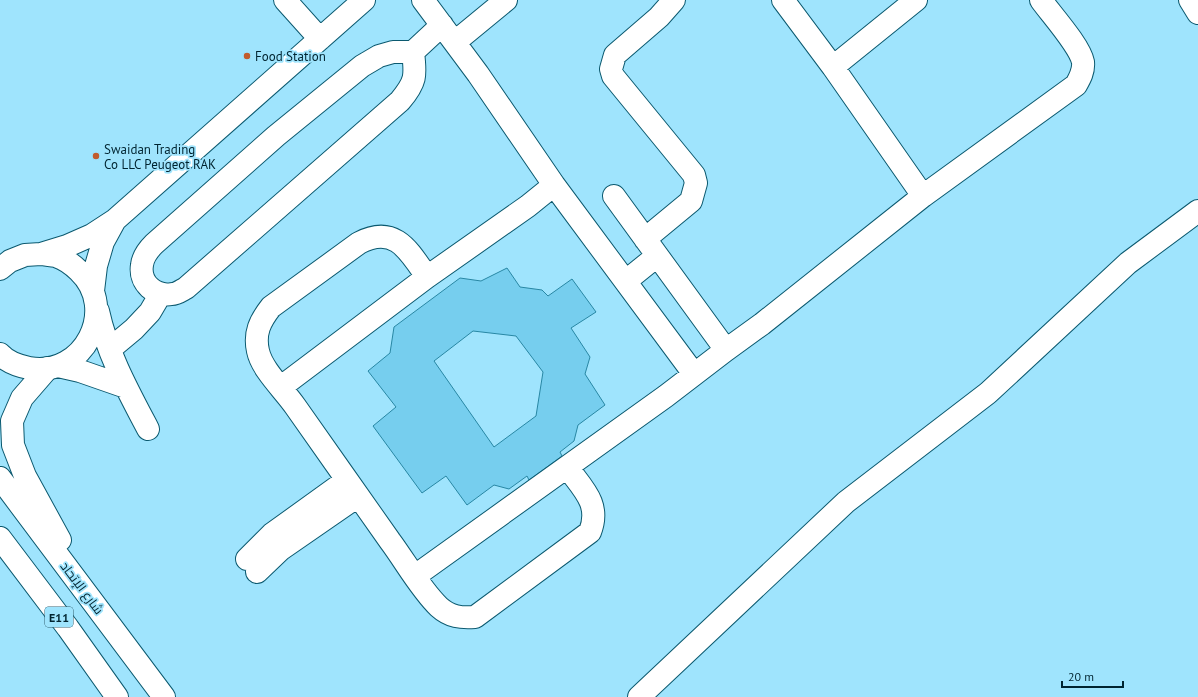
<svg xmlns="http://www.w3.org/2000/svg" width="1198" height="697" viewBox="0 0 1198 697" font-family="'PT Sans',Cairo,sans-serif">
<style>
.building{fill:#76ceee;stroke:#2887a4;fill-rule:evenodd}
.lines{fill:none;stroke-linecap:round;stroke-linejoin:round}
.minor-casing{stroke:#0b596f;stroke-width:24}
.highway-casing{stroke:#0b596f;stroke-width:24}
.minor{stroke:#fff;stroke-width:22}
.highway{stroke:#fff;stroke-width:22}
.poi-dot{fill:#c15b2c;stroke:#9fe4fd;stroke-width:1.5}
.labels{text-anchor:middle;dominant-baseline:central;stroke-width:3.5;stroke-linejoin:round;paint-order:stroke}
.shield{fill:#9fe4fd;stroke:#305e6e;stroke-width:1}
.shield-label{font-size:12px;font-weight:bold;fill:#002430}
.poi-label{font-size:13px;fill:#002430;stroke:#9fe4fd;text-anchor:start}
.street-label{font-size:13px;fill:#002430;stroke:#9fe4fd}
</style>
<rect width="100%" height="100%" fill="#9fe4fd"/>
<!-- building -->
<path class="building" d="M507,268L520,287L542,290L548,296L572,279L596,312L571,328L590,357L585,374L605,405L578,425L574,441L560,452L562,456L529,480L527,476L509,489L494,485L467,505L446,476L422,493L373,426L396,407L368,371L390,353L394,327L460,278L481,281ZM473,331L516,336L543,372L536,416L494,447L434,361Z"/>
<g class="lines">
<defs>
<path id="minor" d="M285,0L320,39
M423,0L478,74L554,185L694,374
M783,0L833,67L923,196
M1190,0L1198,13
M455,42L506,0
M413,52C416,76 416,82 400,101L186,288C182,290 177,294 172,294C155,297 139,283 142,265C143,256 148,250 154,244L276,136L362,66L379,56L393,52H413L442,25
M833,67L916,0
M614,196L726,350
M645,239L691,201L696,183L694,175L613,76L611,69L615,55L659,17L674,0
M0,269L10,261L25,255L41,254L67,246L92,235L115,220L364,0
M427,277C409,251 395,224 359,243L271,307C260,321 254,333 258,351C262,370 284,390 295,406C327,451 358,496 390,541C405,561 421,590 439,607C450,617 461,618 475,617L590,532C601,504 583,489 567,467
M626,281L657,256
M93,291L96,266L103,242L115,220
M98,311C107,353 128,391 148,429
M110,349L134,329L150,312L160,295
M0,354C7,362 19,366 29,368C84,378 119,309 79,271C72,264 65,259 56,256C51,255 46,255 41,254
M58,366L80,371L126,387
M281,387L427,277L528,206L554,185
M247,559L272,534L347,480
M257,572L280,550L358,496
M415,576L666,396L726,350L762,324L923,196L1076,85C1080,78 1084,71 1083,62C1080,46 1051,14 1041,0
M639,697L846,502L988,393L1128,263L1198,211"/>
<path id="highway" d="M48,368L22,398L12,421L13,445L25,476L60,540
M0,478L164,697
M0,538L68,628L117,697"/>
</defs>
<!-- minor casing -->
<use href="#minor" class="minor-casing"/>
<!-- highway casing -->
<use href="#highway" class="highway-casing"/>
<!-- minor -->
<use href="#minor" class="minor"/>
<!-- highway -->
<use href="#highway" class="highway"/>
</g>
<!-- markers -->
<g class="poi-dot">
<circle cx="247" cy="56" r="4"/>
<circle cx="96" cy="156" r="4"/>
</g>
<g class="labels">
<!-- shield labels -->
<rect class="shield" x="45" y="607" width="28" height="20" rx="3"/>
<g class="shield-label">
<text x="59" y="617">E11</text>
</g>
<!-- poi labels -->
<g class="poi-label">
<text x="255" y="56">Food Station</text>
<text x="104" y="149">Swaidan Trading<tspan x="104" dy="15">Co LLC Peugeot RAK</tspan></text>
</g>
<!-- street labels -->
<g class="street-label">
<text transform="translate(82 588) rotate(53)">شارع الإتحاد</text>
</g>
</g>
<!-- scale -->
<path d="M1062 681v6h61v-6" fill="none" stroke="#002430" stroke-width="2"/>
<text x="1068" y="681" font-size="12" fill="#002430" stroke="#9fe4fd" stroke-width="3" paint-order="stroke">20 m</text>
</svg>
